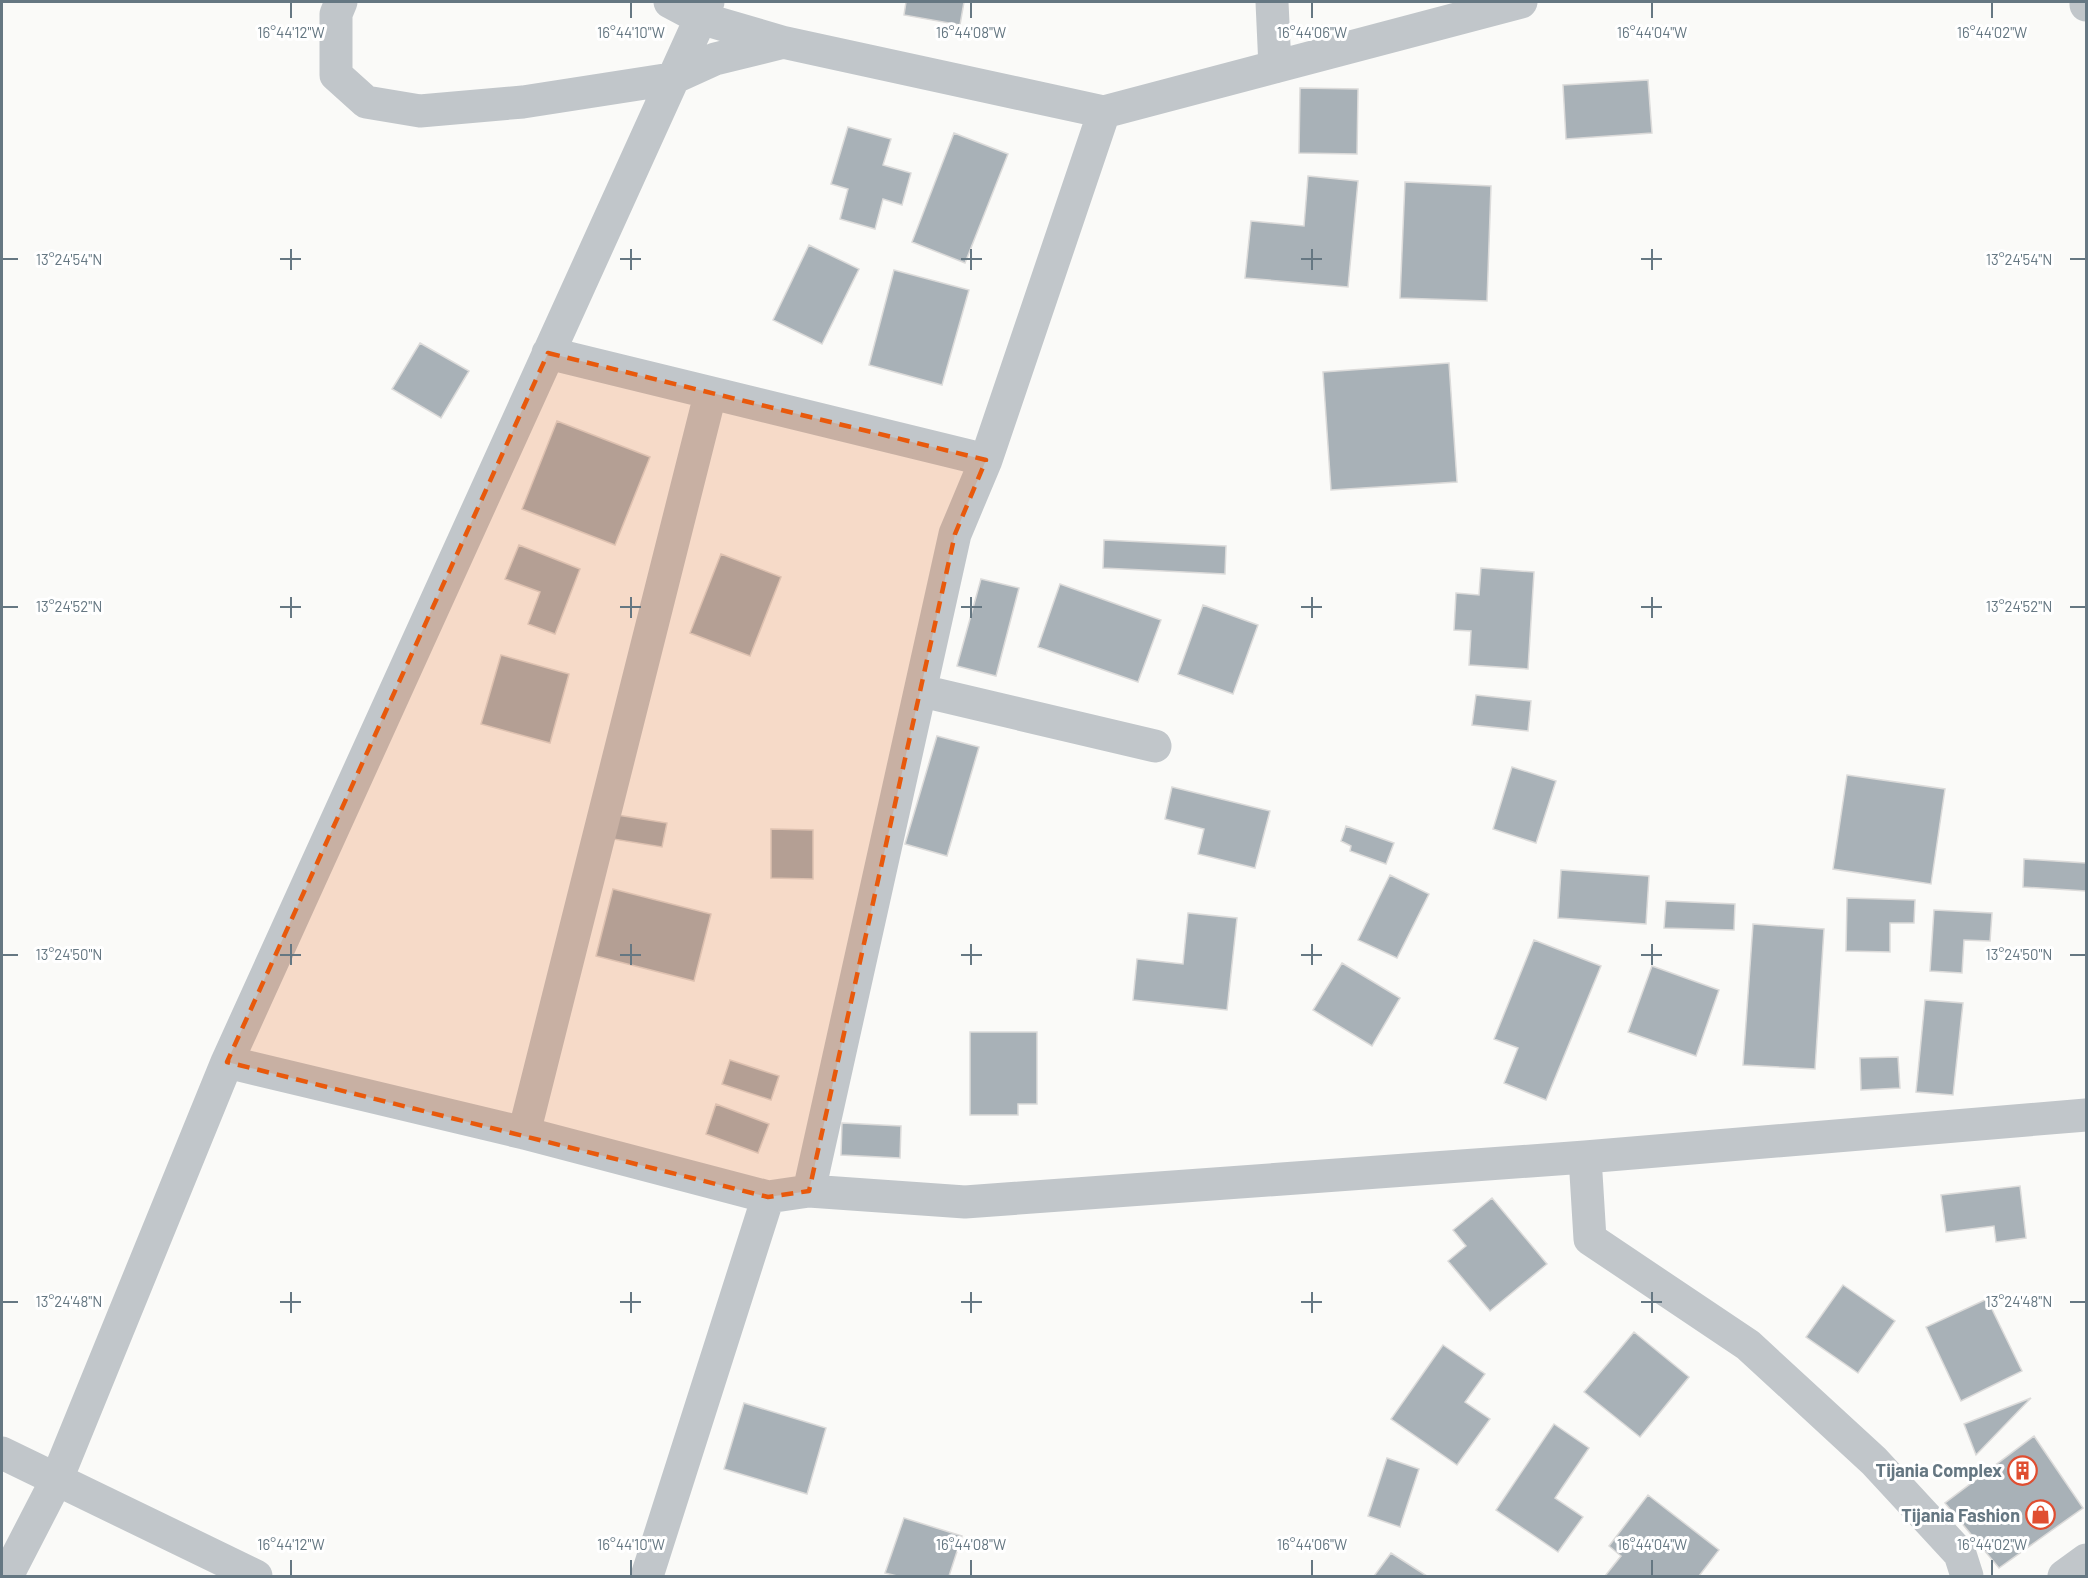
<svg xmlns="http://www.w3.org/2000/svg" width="2088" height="1578" viewBox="0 0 2088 1578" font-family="Barlow,sans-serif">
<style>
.building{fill:#a8b1b7;stroke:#dcdbda;stroke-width:1.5}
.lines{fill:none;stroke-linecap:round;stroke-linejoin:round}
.minor{stroke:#c1c6ca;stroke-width:33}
.tertiary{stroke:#c1c6ca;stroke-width:33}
.marked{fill:#e8590c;fill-opacity:0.2;stroke:#e8590c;stroke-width:4.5;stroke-dasharray:12 8;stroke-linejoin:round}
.ticks{fill:none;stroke:#657782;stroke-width:2}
.labels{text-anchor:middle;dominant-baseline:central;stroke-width:6;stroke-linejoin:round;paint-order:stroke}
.poi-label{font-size:18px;font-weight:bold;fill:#657782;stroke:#fff;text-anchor:end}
.ticks-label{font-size:15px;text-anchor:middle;fill:#657782;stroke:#fff;stroke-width:6;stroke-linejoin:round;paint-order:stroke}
</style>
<rect width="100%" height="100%" fill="#fafaf8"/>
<!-- building -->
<path class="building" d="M906,2H964L960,25L904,15Z
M1648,80L1652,133L1566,139L1563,85Z
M1300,88L1358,89L1357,154L1299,153Z
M848,127L891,139L883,165L911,173L902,205L883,199L875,229L840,219L848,189L831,184Z
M954,133L1008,154L965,263L912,242Z
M1308,176L1358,181L1348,287L1245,278L1251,221L1304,226Z
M1405,182L1491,186L1487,301L1400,298Z
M809,245L859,269L822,344L773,320Z
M894,270L969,290L942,385L869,365Z
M420,343L469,371L441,418L392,389Z
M1449,363L1457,482L1331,490L1323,372Z
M557,421L650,457L615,545L522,509Z
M1104,540L1226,546L1225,574L1103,568Z
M519,545L580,569L555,634L528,624L540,592L505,579Z
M721,554L781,577L750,656L690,633Z
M1481,568L1534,572L1528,669L1469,665L1471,631L1454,630L1456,593L1479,595Z
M981,579L1019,588L996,676L957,666Z
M1060,584L1161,620L1138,682L1038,647Z
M1203,605L1258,625L1233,694L1178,674Z
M501,655L569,674L550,743L481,724Z
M1476,695L1531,701L1528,731L1472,725Z
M937,736L979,747L947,856L905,844Z
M1512,767L1556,781L1536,843L1493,829Z
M1847,775L1945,789L1931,884L1833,869Z
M1172,787L1270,811L1255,868L1198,854L1204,829L1165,819Z
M611,814L667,823L662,847L607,838Z
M1346,826L1394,843L1386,864L1350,851L1351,846L1341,841Z
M771,829L813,830V879L771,878Z
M2024,859L2086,863V891L2023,887Z
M1561,870L1649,876L1646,924L1558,918Z
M1390,875L1429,894L1397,958L1358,940Z
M613,889L711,914L694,981L596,956Z
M1847,898L1915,900L1914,923H1890V952L1846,951Z
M1666,901L1735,904L1734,930L1664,928Z
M1934,910L1992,913L1990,941L1964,940L1962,973L1930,971Z
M1188,913L1237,918L1227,1010L1133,1000L1137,959L1183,964Z
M1753,924L1824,929L1815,1069L1743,1065Z
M1534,940L1601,966L1546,1100L1504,1083L1518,1048L1494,1039Z
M1342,963L1400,998L1372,1046L1313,1010Z
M1652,966L1719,990L1696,1056L1628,1032Z
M1925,1000L1963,1003L1953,1095L1916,1092Z
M970,1032H1037V1104H1018V1115H970Z
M1898,1057L1900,1088L1861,1090L1860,1058Z
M730,1060L779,1076L771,1100L722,1084Z
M716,1104L769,1124L758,1153L706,1134Z
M842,1123L901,1126L900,1158L841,1155Z
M2020,1186L2026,1238L1996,1242L1994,1226L1946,1232L1941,1195Z
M1492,1198L1547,1264L1490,1311L1448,1261L1466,1246L1453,1230Z
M1843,1285L1895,1321L1858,1373L1806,1337Z
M1987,1299L2022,1371L1961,1401L1926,1327Z
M1634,1332L1689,1377L1640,1437L1584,1392Z
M1443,1345L1485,1374L1465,1402L1490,1419L1457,1465L1391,1419Z
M2031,1398L1976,1455L1964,1424Z
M744,1403L826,1428L807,1494L724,1469Z
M1554,1424L1589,1448L1555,1498L1583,1517L1558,1552L1496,1510Z
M2034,1436L2083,1508L1999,1568L1945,1503Z
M1387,1458L1419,1469L1400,1527L1368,1516Z
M1648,1495L1719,1550L1699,1576H1605L1621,1556L1609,1546Z
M904,1518L962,1536L949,1576H897L885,1573Z
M1391,1553L1427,1576H1374Z"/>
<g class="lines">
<!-- minor -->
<path class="minor" d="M341,2L336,14V75L366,102L420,111L523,102L671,79L715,59L780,43
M670,2L700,18L782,42L1104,112L1521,2
M1272,2L1275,67
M2086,2V5
M548,353L986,460
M922,691L1155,746
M227,1062L524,1133L768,1197L809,1191L965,1202L1585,1157L2086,1115
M524,1133L710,395
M1585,1157L1590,1239L1748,1345L1874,1461L1960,1554L1967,1576
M809,1191L955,534L986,460L1104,112
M2,1453L256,1576
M7,1576L56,1481L227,1062L708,2
M647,1576L768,1197"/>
<!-- tertiary -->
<path class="tertiary" d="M2064,1576L2086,1560"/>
</g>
<!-- marked area -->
<path class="marked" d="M548,353L986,460L955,534L809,1191L768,1197L227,1062Z"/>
<!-- ticks -->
<path class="ticks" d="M291,3V18M631,3V18M971,3V18M1312,3V18M1652,3V18M1992,3V18M291,249V270M631,249V270M971,249V270M1312,249V270M1652,249V270M3,259H18M280,259H301M620,259H641M961,259H982M1301,259H1322M1641,259H1662M2070,259H2085M291,597V618M631,597V618M971,597V618M1312,597V618M1652,597V618M3,607H18M280,607H301M620,607H641M961,607H982M1301,607H1322M1641,607H1662M2070,607H2085M291,944V965M631,944V965M971,944V965M1312,944V965M1652,944V965M3,955H18M280,955H301M620,955H641M961,955H982M1301,955H1322M1641,955H1662M2070,955H2085M291,1292V1313M631,1292V1313M971,1292V1313M1312,1292V1313M1652,1292V1313M3,1302H18M280,1302H301M620,1302H641M961,1302H982M1301,1302H1322M1641,1302H1662M2070,1302H2085M291,1560V1575M631,1560V1575M971,1560V1575M1312,1560V1575M1652,1560V1575M1992,1560V1575"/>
<!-- icons -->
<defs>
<symbol id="building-ring" viewBox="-11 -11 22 22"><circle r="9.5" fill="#fff" stroke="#e04e31" stroke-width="1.5"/><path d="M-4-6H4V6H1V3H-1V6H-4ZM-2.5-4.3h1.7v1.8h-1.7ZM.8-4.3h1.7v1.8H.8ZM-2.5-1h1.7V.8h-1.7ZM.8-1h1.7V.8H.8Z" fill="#e04e31"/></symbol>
<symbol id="shop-ring" viewBox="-11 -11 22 22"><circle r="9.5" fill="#fff" stroke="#e04e31" stroke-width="1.5"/><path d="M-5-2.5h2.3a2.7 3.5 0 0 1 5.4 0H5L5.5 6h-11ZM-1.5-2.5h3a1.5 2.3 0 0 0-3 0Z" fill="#e04e31"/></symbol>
</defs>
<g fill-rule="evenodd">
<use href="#building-ring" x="2006" y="1454" width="33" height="33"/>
<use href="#shop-ring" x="2024" y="1498" width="33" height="33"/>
</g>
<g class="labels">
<!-- poi labels -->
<g class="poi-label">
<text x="2002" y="1470">Tijania Complex</text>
<text x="2020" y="1515">Tijania Fashion</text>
</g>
</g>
<g class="ticks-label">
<text x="291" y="38">16°44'12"W</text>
<text x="631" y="38">16°44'10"W</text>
<text x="971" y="38">16°44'08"W</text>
<text x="1312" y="38">16°44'06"W</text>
<text x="1652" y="38">16°44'04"W</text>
<text x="1992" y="38">16°44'02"W</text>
<text x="69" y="265">13°24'54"N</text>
<text x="2019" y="265">13°24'54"N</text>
<text x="69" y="612">13°24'52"N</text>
<text x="2019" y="612">13°24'52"N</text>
<text x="69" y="960">13°24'50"N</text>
<text x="2019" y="960">13°24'50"N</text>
<text x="69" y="1307">13°24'48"N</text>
<text x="2019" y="1307">13°24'48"N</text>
<text x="291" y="1550">16°44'12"W</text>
<text x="631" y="1550">16°44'10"W</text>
<text x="971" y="1550">16°44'08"W</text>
<text x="1312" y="1550">16°44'06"W</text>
<text x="1652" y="1550">16°44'04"W</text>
<text x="1992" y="1550">16°44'02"W</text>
</g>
<!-- border -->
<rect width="2088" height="1578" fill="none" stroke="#657782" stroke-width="6"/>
</svg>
